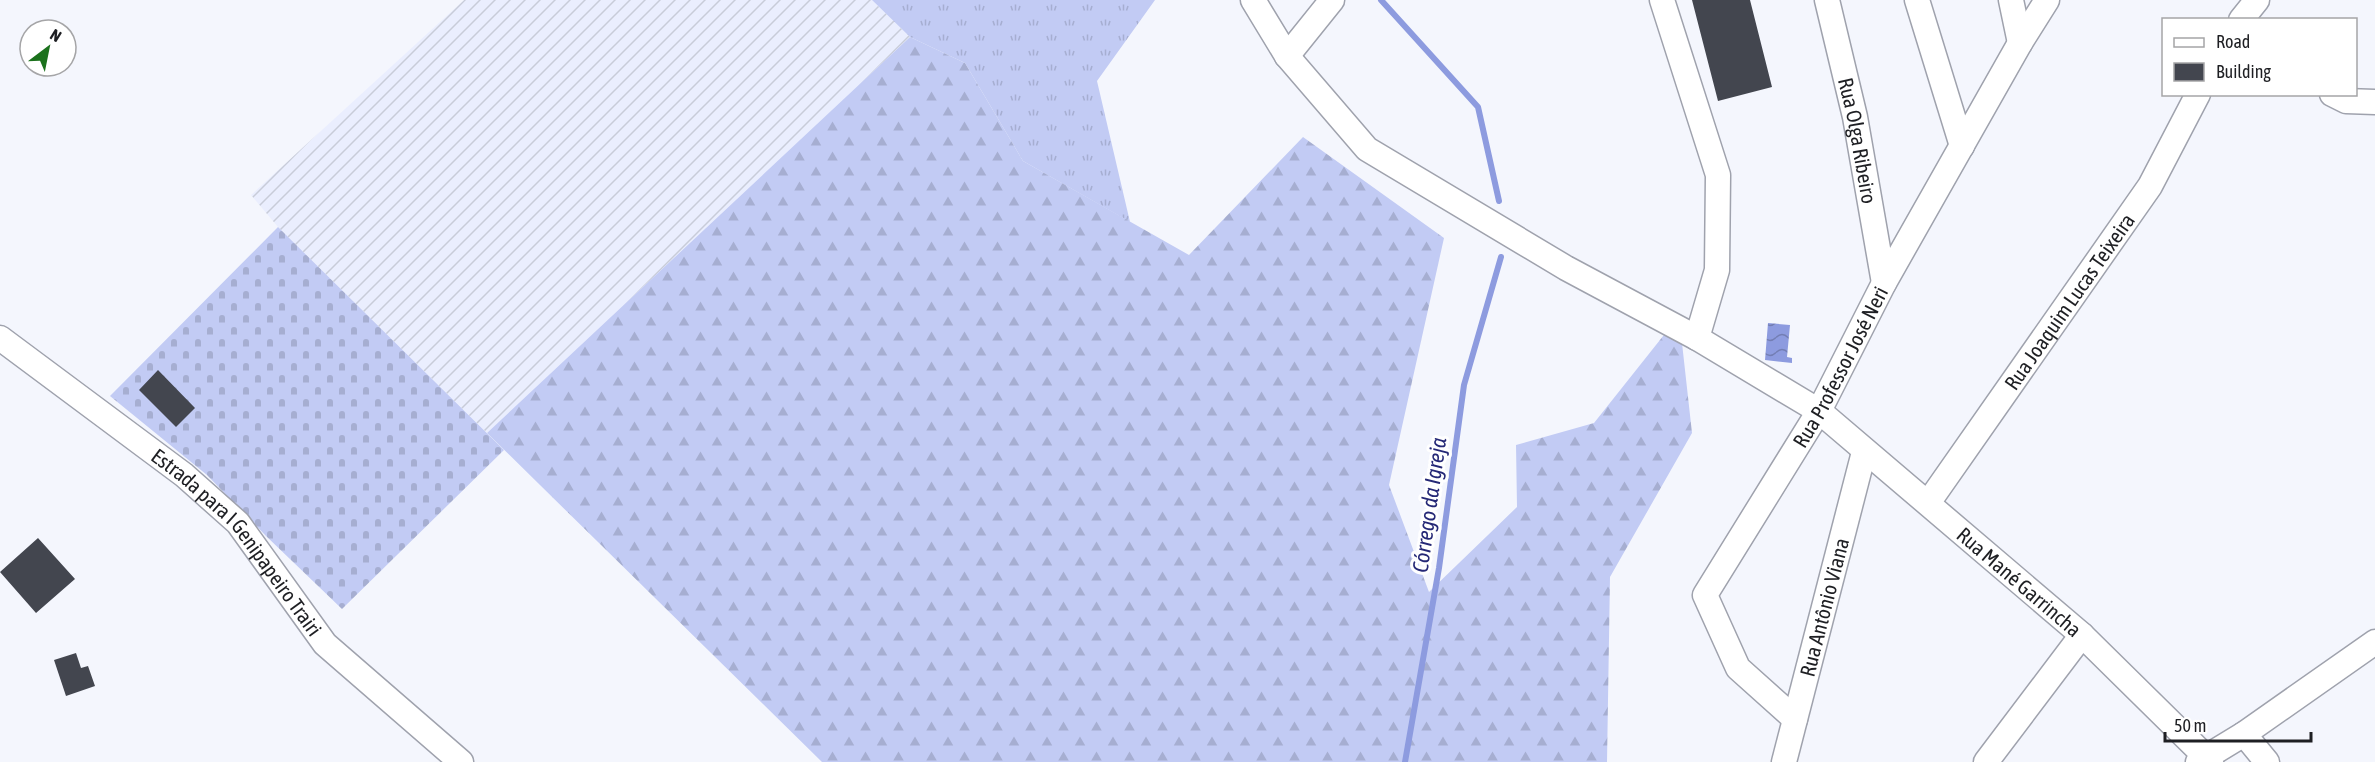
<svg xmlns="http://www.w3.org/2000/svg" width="2375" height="762" viewBox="0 0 2375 762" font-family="'Asap Condensed',sans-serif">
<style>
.industrial{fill:url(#industrial-furrows)}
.grass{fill:url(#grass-tufts)}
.forest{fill:url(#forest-firs)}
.cemetery{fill:url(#cemetery-stones)}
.water{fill:url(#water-waves)}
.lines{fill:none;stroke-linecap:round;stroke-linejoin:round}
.stream{stroke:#8d9bdf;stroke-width:6}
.building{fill:#43464f}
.minor-casing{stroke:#9fa2ad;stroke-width:27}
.minor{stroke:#fff;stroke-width:24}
.labels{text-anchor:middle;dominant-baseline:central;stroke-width:6;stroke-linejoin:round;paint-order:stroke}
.street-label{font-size:21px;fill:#1e1f23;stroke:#fff}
.water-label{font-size:22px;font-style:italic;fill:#252876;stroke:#fff}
</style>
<defs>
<pattern id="industrial-furrows" width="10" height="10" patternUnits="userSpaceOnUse" patternTransform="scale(1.5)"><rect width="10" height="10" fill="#eaeefe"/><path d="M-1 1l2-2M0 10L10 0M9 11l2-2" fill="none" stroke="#c8ccd9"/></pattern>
<pattern id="grass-tufts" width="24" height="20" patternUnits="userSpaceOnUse" patternTransform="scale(1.5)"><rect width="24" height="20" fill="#c2cbf4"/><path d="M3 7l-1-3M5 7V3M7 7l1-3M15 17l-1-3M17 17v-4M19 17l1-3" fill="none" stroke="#a6aed1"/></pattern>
<pattern id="forest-firs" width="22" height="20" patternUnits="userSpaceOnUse" patternTransform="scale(1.5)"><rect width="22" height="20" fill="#c2cbf4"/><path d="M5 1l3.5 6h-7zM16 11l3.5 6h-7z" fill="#a6aed1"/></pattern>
<pattern id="cemetery-stones" width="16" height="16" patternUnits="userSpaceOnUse" patternTransform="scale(1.5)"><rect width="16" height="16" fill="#c2cbf4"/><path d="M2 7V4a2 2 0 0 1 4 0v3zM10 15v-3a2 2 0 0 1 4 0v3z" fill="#a6aed1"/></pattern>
<pattern id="water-waves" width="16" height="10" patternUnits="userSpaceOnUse" patternTransform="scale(1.5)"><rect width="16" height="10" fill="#8d9bdf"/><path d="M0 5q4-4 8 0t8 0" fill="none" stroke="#737eb4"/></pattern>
</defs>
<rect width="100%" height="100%" fill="#f4f6fd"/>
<!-- industrial -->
<path class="industrial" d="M464,0H872L910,37L487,433L278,227L251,195Z"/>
<!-- grass -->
<path class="grass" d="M872,0H1155L1097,81L1130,222L1023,161L965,63L910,37Z"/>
<!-- forest -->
<path class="forest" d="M910,37L965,63L1023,161L1189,255L1303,137L1444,238L1389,485L1429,592L1517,507L1516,445L1594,423L1679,316L1692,433L1610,577L1607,762H822L487,433Z"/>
<!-- cemetery -->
<path class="cemetery" d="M278,227L504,450L342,609L266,536L207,475L110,396Z"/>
<!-- water -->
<path class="water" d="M1768,323L1790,325L1787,357L1792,358V363L1765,360Z"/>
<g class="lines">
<!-- stream -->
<path class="stream" d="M1381,0L1478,107L1499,201
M1405,762L1439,568L1464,385L1501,257"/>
</g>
<!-- building -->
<path class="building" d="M1692,0H1750L1772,87L1718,101Z
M158,370L195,408L176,427L139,390Z
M38,538L75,579L36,613L0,572Z
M76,653L81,668L88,666L95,686L66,696L54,660Z"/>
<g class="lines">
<defs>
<g id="minor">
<path id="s1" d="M1253,0L1287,56L1367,149L1566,268L1697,338L1819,411L2082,635L2211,762"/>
<path d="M1662,0L1718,175L1717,270L1697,338"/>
<path id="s2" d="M1827,0L1855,117L1884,283"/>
<path d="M1917,0L1962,146"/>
<path d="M2011,0L2020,43"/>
<path d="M2241,20L2257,0"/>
<path d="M1287,56L1332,0"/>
<path d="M2332,94L2346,101L2375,102"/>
<path id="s3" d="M0,338L184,475L238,523L325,644L461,762"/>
<path id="s4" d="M1928,503L2150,186L2198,94"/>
<path id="s5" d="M1795,719L1738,668L1705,595L1819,411L1884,283L2020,43L2047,0"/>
<path d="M2244,734L2267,762"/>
<path id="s6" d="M1784,762L1864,452"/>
<path d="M1986,762L2082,635"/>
<path d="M2198,762L2244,734L2375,642"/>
</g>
</defs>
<!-- minor casing -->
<use href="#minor" class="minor-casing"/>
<!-- minor -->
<use href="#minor" class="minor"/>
</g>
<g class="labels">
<!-- street labels -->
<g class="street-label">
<text stroke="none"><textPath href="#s2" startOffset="144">Rua Olga Ribeiro</textPath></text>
<text stroke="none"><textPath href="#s4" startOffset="246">Rua Joaquim Lucas Teixeira</textPath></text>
<text stroke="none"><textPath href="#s5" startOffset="422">Rua Professor José Neri</textPath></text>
<text stroke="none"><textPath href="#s3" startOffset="315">Estrada para I Genipapeiro Trairi</textPath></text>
<text stroke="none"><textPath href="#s1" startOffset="974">Rua Mané Garrincha</textPath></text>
<text stroke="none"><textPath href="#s6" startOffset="160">Rua Antônio Viana</textPath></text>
</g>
<!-- water labels -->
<g class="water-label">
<text transform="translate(1429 505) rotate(-82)">Córrego da Igreja</text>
</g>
</g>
<!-- legend -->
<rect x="2162" y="18" width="195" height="78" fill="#ffffff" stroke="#a5a5a7" stroke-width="1.5"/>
<rect x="2174" y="38" width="30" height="9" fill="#ffffff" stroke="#a5a5a7" stroke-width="1.5"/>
<text x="2216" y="48" font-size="18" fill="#1e1f23">Road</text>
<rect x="2174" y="63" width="30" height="18" fill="#43464f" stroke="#a5a5a7" stroke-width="1.5"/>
<text x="2216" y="78" font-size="18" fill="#1e1f23">Building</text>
<!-- north arrow -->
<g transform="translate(48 48) rotate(32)"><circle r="28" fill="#ffffff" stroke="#a5a5a7" stroke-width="1.5"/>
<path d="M0-4.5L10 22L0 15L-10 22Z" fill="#1b711c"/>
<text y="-9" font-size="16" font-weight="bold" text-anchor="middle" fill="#1e1f23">N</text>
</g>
<!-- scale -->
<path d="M2165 732v9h146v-9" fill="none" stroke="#1e1f23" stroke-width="3"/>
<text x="2174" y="732" font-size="18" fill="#1e1f23" stroke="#ffffff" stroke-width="4.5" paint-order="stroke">50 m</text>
</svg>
